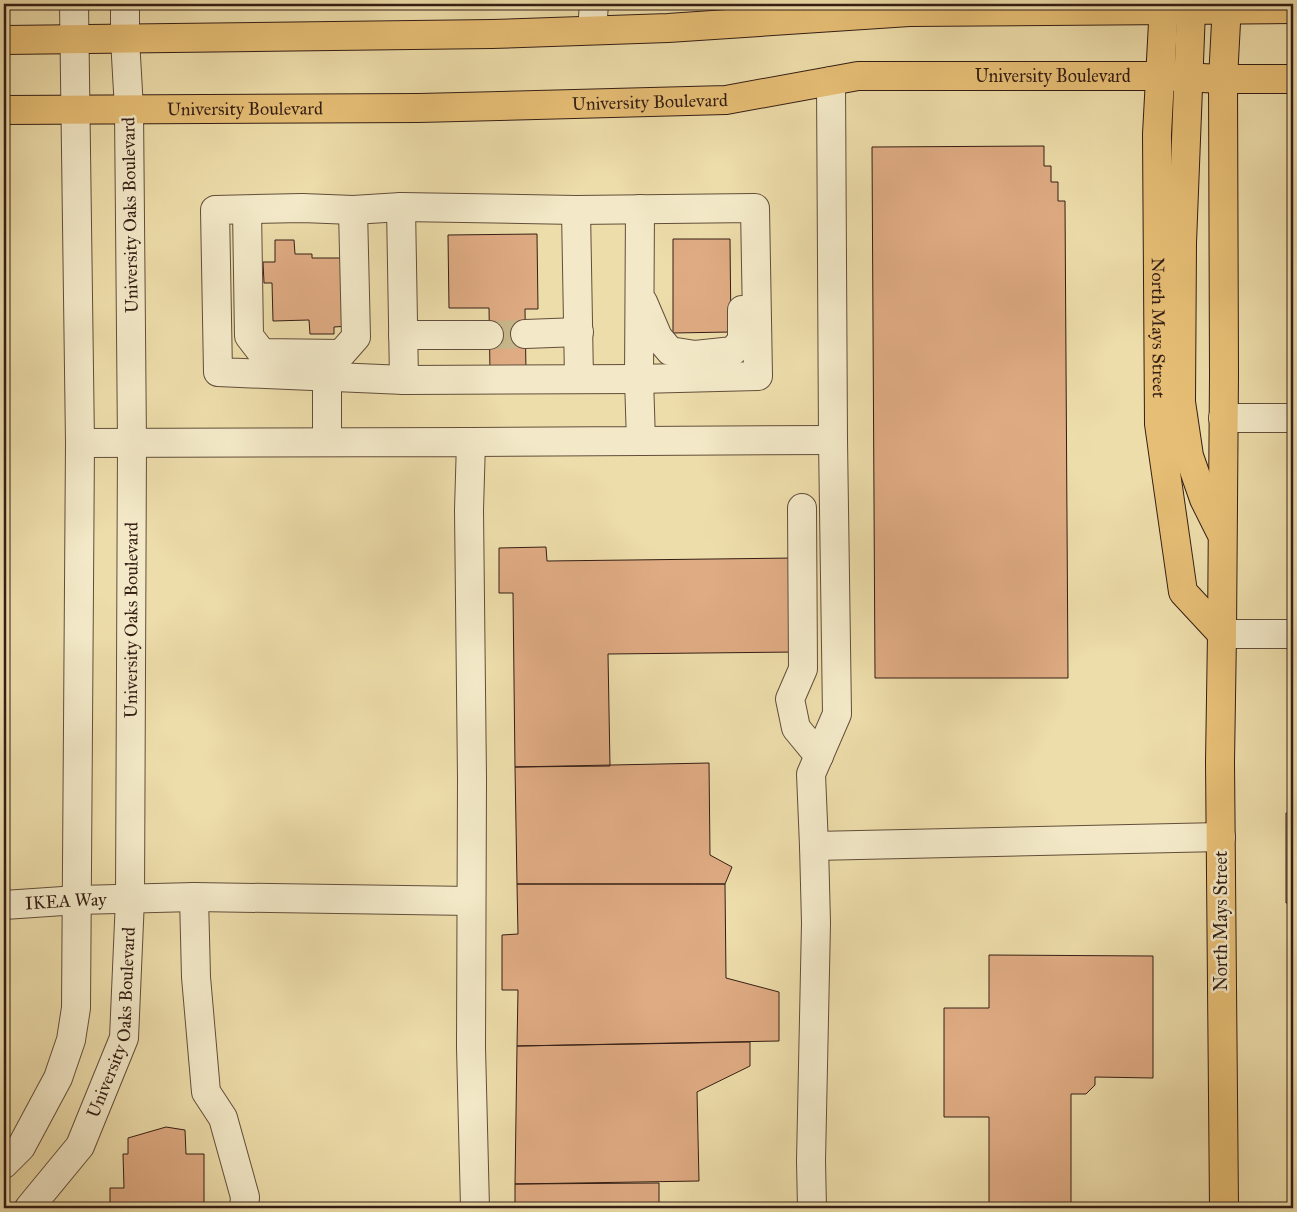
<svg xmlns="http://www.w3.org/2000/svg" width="1297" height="1212" viewBox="0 0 1297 1212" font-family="'IM FELL Great Primer',serif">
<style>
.building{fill:#dfab83;stroke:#341e14}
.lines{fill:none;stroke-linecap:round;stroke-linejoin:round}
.minor-tunnel{stroke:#c8b78c;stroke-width:28;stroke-dasharray:28 14;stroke-linecap:butt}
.minor-casing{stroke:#624e3a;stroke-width:30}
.major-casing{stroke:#341e14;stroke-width:30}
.minor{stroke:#f3e9c8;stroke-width:28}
.major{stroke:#e6be75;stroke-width:28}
.labels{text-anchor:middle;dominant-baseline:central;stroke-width:5;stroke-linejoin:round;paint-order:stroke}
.street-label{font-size:18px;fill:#341e14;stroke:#f3e9c8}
</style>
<rect width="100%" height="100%" fill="#edddaa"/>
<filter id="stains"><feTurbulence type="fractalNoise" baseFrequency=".004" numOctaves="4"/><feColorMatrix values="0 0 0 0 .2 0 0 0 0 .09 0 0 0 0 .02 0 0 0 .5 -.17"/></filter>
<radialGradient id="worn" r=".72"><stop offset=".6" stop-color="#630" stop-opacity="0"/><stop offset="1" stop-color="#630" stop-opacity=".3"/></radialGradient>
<!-- building -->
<path class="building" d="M1044,146V166H1051V182H1058V201H1065L1068,678H875L872,147Z
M537,234L538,309H525L526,372L490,373L489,308H449L448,235Z
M673,239H730L731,332L673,333Z
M275,240H294L295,254H312V258H348L349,326L334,327V334H310L309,320L273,321L272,283H264L263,262H275Z
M546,547L547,561L796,558L797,652L608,654L610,766L515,767L513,593H499V548Z
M709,763L710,855L732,867L725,884H517L515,767Z
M1286,813H1293V903H1286Z
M517,884H725L726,978L779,992V1041L517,1046L518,990H502V935L518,934Z
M989,955L1153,956V1078L1095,1077V1085L1086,1094H1071V1208H989V1117H944V1008H989Z
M750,1042V1066L697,1092L699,1181L515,1184L517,1046Z
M166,1127L185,1130L186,1154H204V1208H110V1188H124L123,1154H128V1138Z
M659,1183V1208H515V1184Z"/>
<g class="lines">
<!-- minor-tunnel -->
<path class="minor-tunnel" d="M489,335L525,334"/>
<defs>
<g id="minor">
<path d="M592,30L594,4"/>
<path d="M401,207L576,210L755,208L758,376L639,379L404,380L218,372L215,210L302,208L353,210Z"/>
<path d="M401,207L404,380"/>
<path d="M247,210L249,336L262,353L341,354L356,337L353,210"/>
<path d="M576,210L579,379"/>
<path d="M643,302L658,337L670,351L695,355L733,351L742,340V310"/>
<path d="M525,334L579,332"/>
<path d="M403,335H489"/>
<path d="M1223,418H1293"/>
<path d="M641,441L833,440"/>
<path d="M327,442V376"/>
<path d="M471,442L641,441L639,379L640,209"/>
<path d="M80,443L471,442L469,510L472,779L471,1047L475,1208"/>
<path d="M802,508L803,669L790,699L796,728L819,756"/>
<path d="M1222,634H1293"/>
<path d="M814,846L1221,837"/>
<path d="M194,897L196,977L206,1092L223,1118L245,1197L244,1208"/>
<path id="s1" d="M4,905L78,900L194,897L471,901"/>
<path d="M4,1164L21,1147L58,1078L71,1040L76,1008L80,443L74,4"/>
<path id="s2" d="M29,1208L80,1146L124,1038L130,899L132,443L129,109L125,39V4"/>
<path d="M812,1208L811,1161L816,923L814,846L811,774L837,714L833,440L831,81"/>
</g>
<g id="major">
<path id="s3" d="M1164,4L1157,134L1159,424L1183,592L1222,634"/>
<path d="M1191,10L1182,243L1181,402L1189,456L1204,499L1220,531"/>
<path d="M4,40L492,34L668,28L909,12L1293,9"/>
<path id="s4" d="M4,110L419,108L726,100L858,76H1159L1223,79H1293"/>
<path d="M1224,1208L1220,762L1222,634L1224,375L1223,79L1227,4"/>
</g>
</defs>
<!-- minor casing -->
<use href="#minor" class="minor-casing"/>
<!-- major casing -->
<use href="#major" class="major-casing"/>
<!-- minor -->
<use href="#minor" class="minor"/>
<!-- major -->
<use href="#major" class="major"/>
</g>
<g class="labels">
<!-- street labels -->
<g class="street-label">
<text stroke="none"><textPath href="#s4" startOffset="1051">University Boulevard</textPath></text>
<text stroke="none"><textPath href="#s4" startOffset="646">University Boulevard</textPath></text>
<text stroke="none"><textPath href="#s4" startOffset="241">University Boulevard</textPath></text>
<text transform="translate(130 215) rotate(-91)">University Oaks Boulevard</text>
<text stroke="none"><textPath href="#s3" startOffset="324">North Mays Street</textPath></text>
<text stroke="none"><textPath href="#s2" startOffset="615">University Oaks Boulevard</textPath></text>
<text stroke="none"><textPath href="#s1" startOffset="62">IKEA Way</textPath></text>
<text transform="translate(1221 921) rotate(-90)">North Mays Street</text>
<text stroke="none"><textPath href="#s2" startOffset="210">University Oaks Boulevard</textPath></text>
</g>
</g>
<!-- margin -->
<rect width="1297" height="1212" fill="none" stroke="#edddaa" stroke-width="20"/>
<rect x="5" y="5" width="1287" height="1202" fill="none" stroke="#341e14" stroke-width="2.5"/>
<rect x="10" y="10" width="1277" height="1192" fill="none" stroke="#341e14"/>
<rect width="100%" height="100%" filter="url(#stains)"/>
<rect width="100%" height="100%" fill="url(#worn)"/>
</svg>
